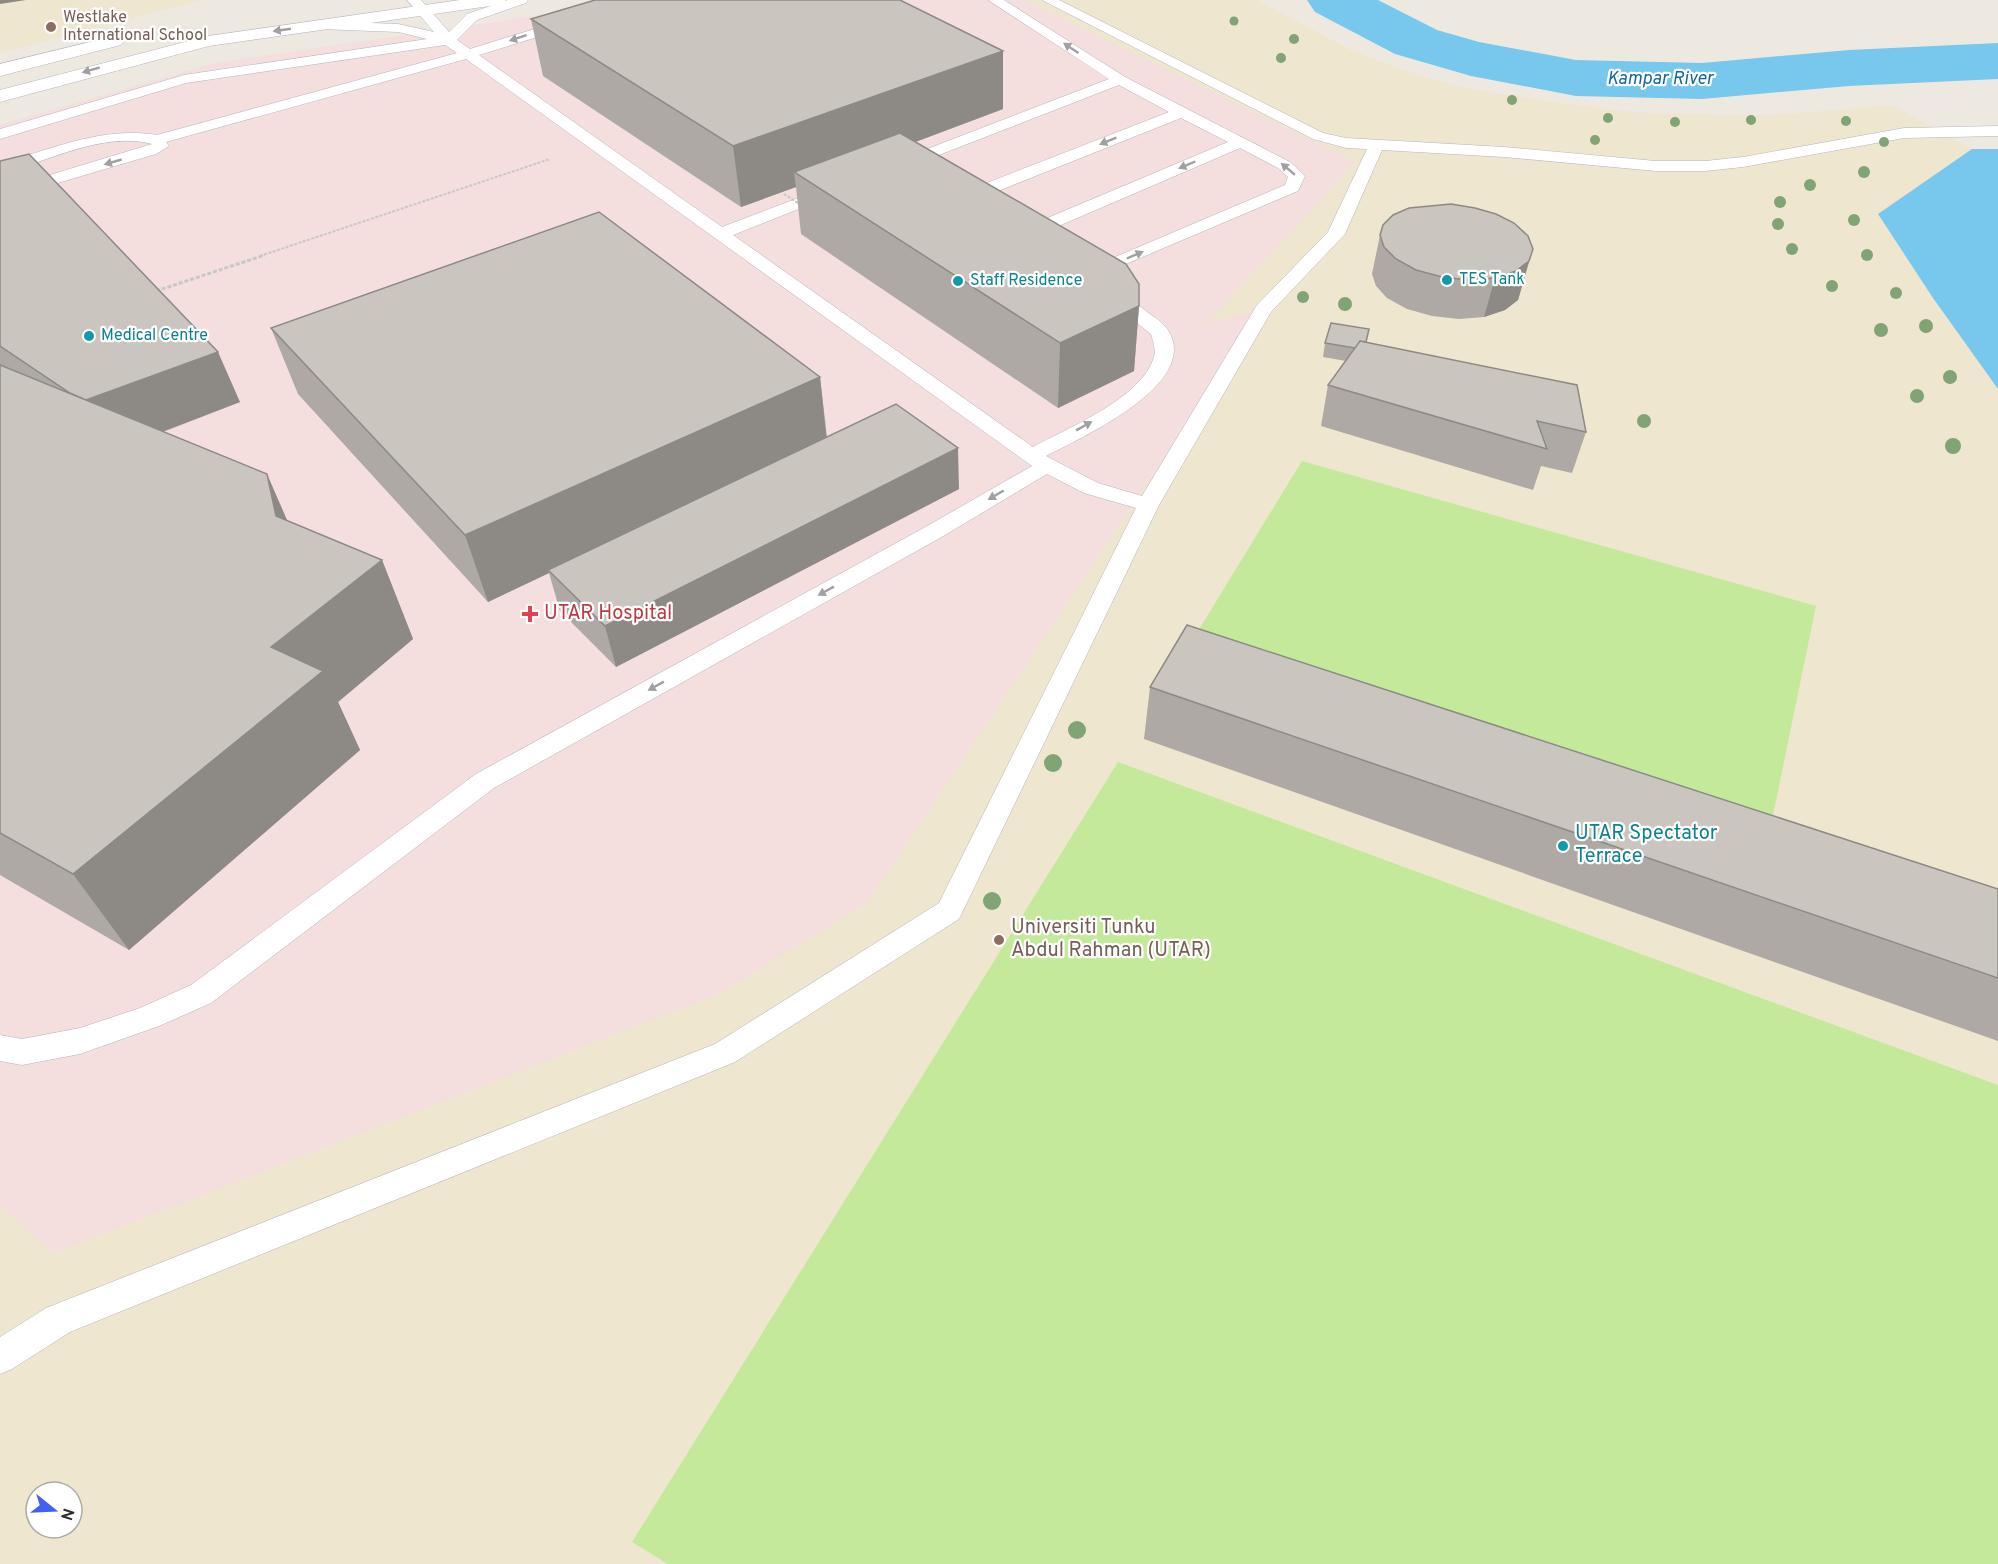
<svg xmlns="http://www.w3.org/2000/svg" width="1998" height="1564" viewBox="0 0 1998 1564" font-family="Overpass,sans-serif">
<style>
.education{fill:#efe6d0;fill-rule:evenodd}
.medical{fill:#f4dede}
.pitch{fill:#c4e99b}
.water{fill:#77c8ec}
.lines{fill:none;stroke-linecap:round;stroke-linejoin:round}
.river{fill:#77c8ec;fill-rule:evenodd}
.lane-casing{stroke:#b3b5c0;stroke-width:1}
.street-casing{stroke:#b3b5c0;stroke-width:1}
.path-far1{stroke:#c8c8c8;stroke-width:2;stroke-dasharray:3 1.5;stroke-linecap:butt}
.path{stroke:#c8c8c8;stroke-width:3;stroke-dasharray:4 2;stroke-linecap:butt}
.lane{fill:#fff;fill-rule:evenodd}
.street{fill:#fff;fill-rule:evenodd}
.path-bridge{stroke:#c8c8c8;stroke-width:2;stroke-dasharray:3 1.5;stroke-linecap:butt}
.tree{fill:#82a375}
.wall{fill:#aea9a4}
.shaded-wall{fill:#8d8a86}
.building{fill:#cac5bf;stroke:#8d8a86;stroke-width:1.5}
.oneway{fill:#a0a0a0}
.education-dot{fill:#8d6e63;stroke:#fff;stroke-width:2}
.culture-dot{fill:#0f9aa8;stroke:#fff;stroke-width:2}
.health-dot{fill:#e0444e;stroke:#fff;stroke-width:2}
.labels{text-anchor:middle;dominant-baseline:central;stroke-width:4.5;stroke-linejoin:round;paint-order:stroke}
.far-education-label{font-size:16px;fill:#785e54;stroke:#fff;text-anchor:start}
.far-culture-label{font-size:16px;fill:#0d838f;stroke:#fff;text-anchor:start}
.far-water-label{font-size:18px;font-style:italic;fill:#11679d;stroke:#fff}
.health-label{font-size:20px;fill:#be3a42;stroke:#fff;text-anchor:start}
.culture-label{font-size:20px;fill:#0d838f;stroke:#fff;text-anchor:start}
.education-label{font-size:20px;fill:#785e54;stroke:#fff;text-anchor:start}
</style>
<rect width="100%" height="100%" fill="#eee9e0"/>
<!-- education -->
<path class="education" d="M0,0H203L0,53Z
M644,0H1257L1351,50L1406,71L1465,88L1568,104L1657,114L1773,115L1892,105L1972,149L1878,214L1933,298L1998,389V1564H0V125L215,63ZM36,1492H72V1528H36Z"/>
<!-- medical -->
<path class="medical" d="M644,0H1025L1356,162L1207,323L1263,309L866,904L716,995L54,1253L0,1206V125L215,63Z"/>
<!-- pitch -->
<path class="pitch" d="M1302,461L1816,606L1770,830L1192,641Z
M1118,762L1998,1085V1564H668L632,1542Z"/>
<!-- water -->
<path class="water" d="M1972,149H1998V389L1933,298L1878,214Z"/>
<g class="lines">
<!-- river -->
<path class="river" d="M1307,0H1378L1437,30L1479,42L1576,60L1702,63L1849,50L1998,43V79L1849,86L1702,99L1576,96L1471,76L1395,54L1315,12Z"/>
<defs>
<path id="lane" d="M407,0H421L449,32L467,14L508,0H528L526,3L477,20L457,40L470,49L563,20H573L575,23L573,26L479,55L722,227L822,189H834L836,192L834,195L733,235L1033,447C1068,428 1142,398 1154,357C1156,349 1153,341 1151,334L1101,295L1104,291C1119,287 1136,303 1147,312C1154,317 1164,323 1168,330C1202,384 1080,438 1046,456L1098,483L1142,496L1257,305L1328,232L1367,149L1346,148L1313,139L1042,0H1059L1323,133L1346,138L1504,147L1656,161H1705L1743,157L1904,128L1998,126V136L1904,138L1743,167L1705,171H1656L1504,157L1382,150L1345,234L1271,312L1159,505L959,919L735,1062L70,1332L12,1369L0,1374V1337L46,1308L715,1044L939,903L1136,508L1084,493L1047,474L945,535L494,788L211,1003L159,1026L80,1054L22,1065L0,1061V1035L22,1039L80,1028L140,1008L191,985L476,774L929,525L1032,466L466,59L166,142L169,146L156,154L0,200V190L152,144C103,131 47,162 0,174V164C51,149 103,126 157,135L457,53L445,45L186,83L0,139V129L184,75L427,39L398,32L320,29L313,25L320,21L398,24L434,32Z
M988,0H1004L1125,77L1290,162L1305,176L1298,191L1088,280L1082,279L1079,275L1082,271L1285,185L1288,177L1278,168L1240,148L1026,240H1014L1011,236L1014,232L1228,142L1181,118L968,203H956L954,199L956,195L1169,112L1119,85L908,167H896L894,164L896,161L1109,79Z"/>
<path id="street" d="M460,0H506L503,4L497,5L209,46L0,102V90L208,36Z
M115,36L121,37L124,41L121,45L0,76V64Z"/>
</defs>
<!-- lane casing -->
<use href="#lane" class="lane-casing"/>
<!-- street casing -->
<use href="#street" class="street-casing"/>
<!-- path-far1 -->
<path class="path-far1" d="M260,256L550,159"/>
<!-- path -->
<path class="path" d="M156,291L265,255"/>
<!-- lane -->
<use href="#lane" class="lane"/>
<!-- street -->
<use href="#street" class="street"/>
<!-- path-bridge -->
<path class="path-bridge" d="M784,194L801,205"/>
</g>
<!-- trees -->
<g class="tree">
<circle cx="1234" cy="21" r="4.5"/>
<circle cx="1294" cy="39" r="5"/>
<circle cx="1281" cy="58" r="5"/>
<circle cx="1512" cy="100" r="5"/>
<circle cx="1608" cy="118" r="5"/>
<circle cx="1751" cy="120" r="5"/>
<circle cx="1846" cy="121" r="5"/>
<circle cx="1675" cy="122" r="5"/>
<circle cx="1595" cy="140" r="5"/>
<circle cx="1884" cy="142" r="5"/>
<circle cx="1864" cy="172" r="6"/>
<circle cx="1810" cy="185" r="6"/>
<circle cx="1780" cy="202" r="6"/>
<circle cx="1854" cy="220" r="6"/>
<circle cx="1778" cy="224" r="6"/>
<circle cx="1792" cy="249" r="6"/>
<circle cx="1867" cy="255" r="6"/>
<circle cx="1832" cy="286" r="6"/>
<circle cx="1896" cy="293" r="6"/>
<circle cx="1303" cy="297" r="6"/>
<circle cx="1345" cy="304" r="7"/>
<circle cx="1926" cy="326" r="7"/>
<circle cx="1881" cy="330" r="7"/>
<circle cx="1950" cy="377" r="7"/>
<circle cx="1917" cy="396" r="7"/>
<circle cx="1644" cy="421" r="7"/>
<circle cx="1953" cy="446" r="8"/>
<circle cx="1077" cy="730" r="9"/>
<circle cx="1053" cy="763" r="9"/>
<circle cx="992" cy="901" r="9"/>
</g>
<!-- wall -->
<path class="wall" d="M531,19L1003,51V109L915,142L1139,306L1134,371L1058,408L801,234L796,187L741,207L543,76Z
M0,161L240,402L163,432L288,521L382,560L413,639L338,702L360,750L129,950L0,875Z
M1380,235L1533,249L1518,300L1505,310L1484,317L1459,319L1432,316L1407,309L1387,298L1376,286L1372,274Z
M271,328L820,377L827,437L959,489L616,667L560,611L549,573L488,602L298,394Z
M1369,329L1366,342L1586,432L1572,473L1541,466L1533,490L1321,426L1328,385L1346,361L1323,357L1325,343Z
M1150,687L1998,889V1041L1144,739Z"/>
<!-- shaded-wall -->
<path class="shaded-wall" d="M0,0H26L0,4Z
M1003,51V109L809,182L794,172L796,187L741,207L733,146Z
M1529,261L1518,300L1505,310L1484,317L1495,278Z
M1139,306L1134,371L1058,408L1060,343Z
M218,352L240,402L109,452L81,401Z
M820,377L827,443L548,570L549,573L488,602L465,535Z
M958,448L959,489L616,667L605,626Z
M267,474L301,552L276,516Z
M382,560L413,639L338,702L360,750L129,950L73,874L271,647Z"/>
<!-- building -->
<path class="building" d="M595,0H900L1003,51L733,146L531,19Z
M900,133L1126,264L1139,284V306L1060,343L794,172Z
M29,154L218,352L86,400L70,393L0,346V161Z
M1451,204L1475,208L1496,214L1514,223L1528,236L1533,249L1529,261L1516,271L1495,278L1469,280L1442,277L1416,270L1396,259L1384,247L1380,235L1383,225L1393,215L1409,208Z
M599,212L820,377L465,535L271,328Z
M1331,323L1369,329L1366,342L1360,341L1355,348L1325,343Z
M1360,341L1577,385L1586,432L1537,421L1547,449L1328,385Z
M0,365L267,474L276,516L382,560L271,647L323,671L73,874L0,833Z
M896,404L958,448L605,626L548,570Z
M1187,625L1998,889V978L1150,687Z"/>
<!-- one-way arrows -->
<defs><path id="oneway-solid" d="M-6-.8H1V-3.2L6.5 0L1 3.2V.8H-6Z" transform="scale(1.5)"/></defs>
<g class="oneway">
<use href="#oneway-solid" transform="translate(282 30) rotate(172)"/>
<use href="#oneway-solid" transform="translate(518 38) rotate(162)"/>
<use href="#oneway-solid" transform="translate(1071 48) rotate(-146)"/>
<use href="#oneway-solid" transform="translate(91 70) rotate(164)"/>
<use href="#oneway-solid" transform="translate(1108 141) rotate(158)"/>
<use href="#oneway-solid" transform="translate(113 162) rotate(164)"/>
<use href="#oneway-solid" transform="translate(1187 165) rotate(157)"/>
<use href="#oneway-solid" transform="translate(1288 169) rotate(-140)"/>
<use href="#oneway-solid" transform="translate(1135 255) rotate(-23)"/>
<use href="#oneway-solid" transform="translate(1084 426) rotate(-29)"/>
<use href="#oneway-solid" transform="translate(996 495) rotate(150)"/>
<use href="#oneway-solid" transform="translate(826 591) rotate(151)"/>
<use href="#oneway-solid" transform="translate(656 686) rotate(151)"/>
</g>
<!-- markers -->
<g class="education-dot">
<circle cx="51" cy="27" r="6"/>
<circle cx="999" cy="940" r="6"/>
</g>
<g class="culture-dot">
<circle cx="1447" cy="280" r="6"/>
<circle cx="958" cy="281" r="6"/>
<circle cx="89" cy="336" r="6"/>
<circle cx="1563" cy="846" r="6"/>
</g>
<path class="health-dot" d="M527 605h6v6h6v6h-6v6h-6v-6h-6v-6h6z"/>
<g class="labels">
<!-- far-education labels -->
<g class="far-education-label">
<text x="63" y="18">Westlake<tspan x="63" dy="18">International School</tspan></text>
</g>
<!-- far-culture labels -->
<g class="far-culture-label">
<text x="1459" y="280">TES Tank</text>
<text x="970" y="281">Staff Residence</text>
<text x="101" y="336">Medical Centre</text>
</g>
<!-- far-water labels -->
<g class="far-water-label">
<text x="1660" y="79">Kampar River</text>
</g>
<!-- health labels -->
<g class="health-label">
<text x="544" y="614">UTAR Hospital</text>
</g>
<!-- culture labels -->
<g class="culture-label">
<text x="1575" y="834">UTAR Spectator<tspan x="1575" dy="23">Terrace</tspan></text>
</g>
<!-- education labels -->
<g class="education-label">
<text x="1011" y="928">Universiti Tunku<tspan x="1011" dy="23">Abdul Rahman (UTAR)</tspan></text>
</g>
</g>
<!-- north arrow -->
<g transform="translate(54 1510) rotate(108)"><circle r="28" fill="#ffffff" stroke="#ababab" stroke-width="1.5"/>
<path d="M0-4.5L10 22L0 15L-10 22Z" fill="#455ef6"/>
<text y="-9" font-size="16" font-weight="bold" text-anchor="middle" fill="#2d2d2d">N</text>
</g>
</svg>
